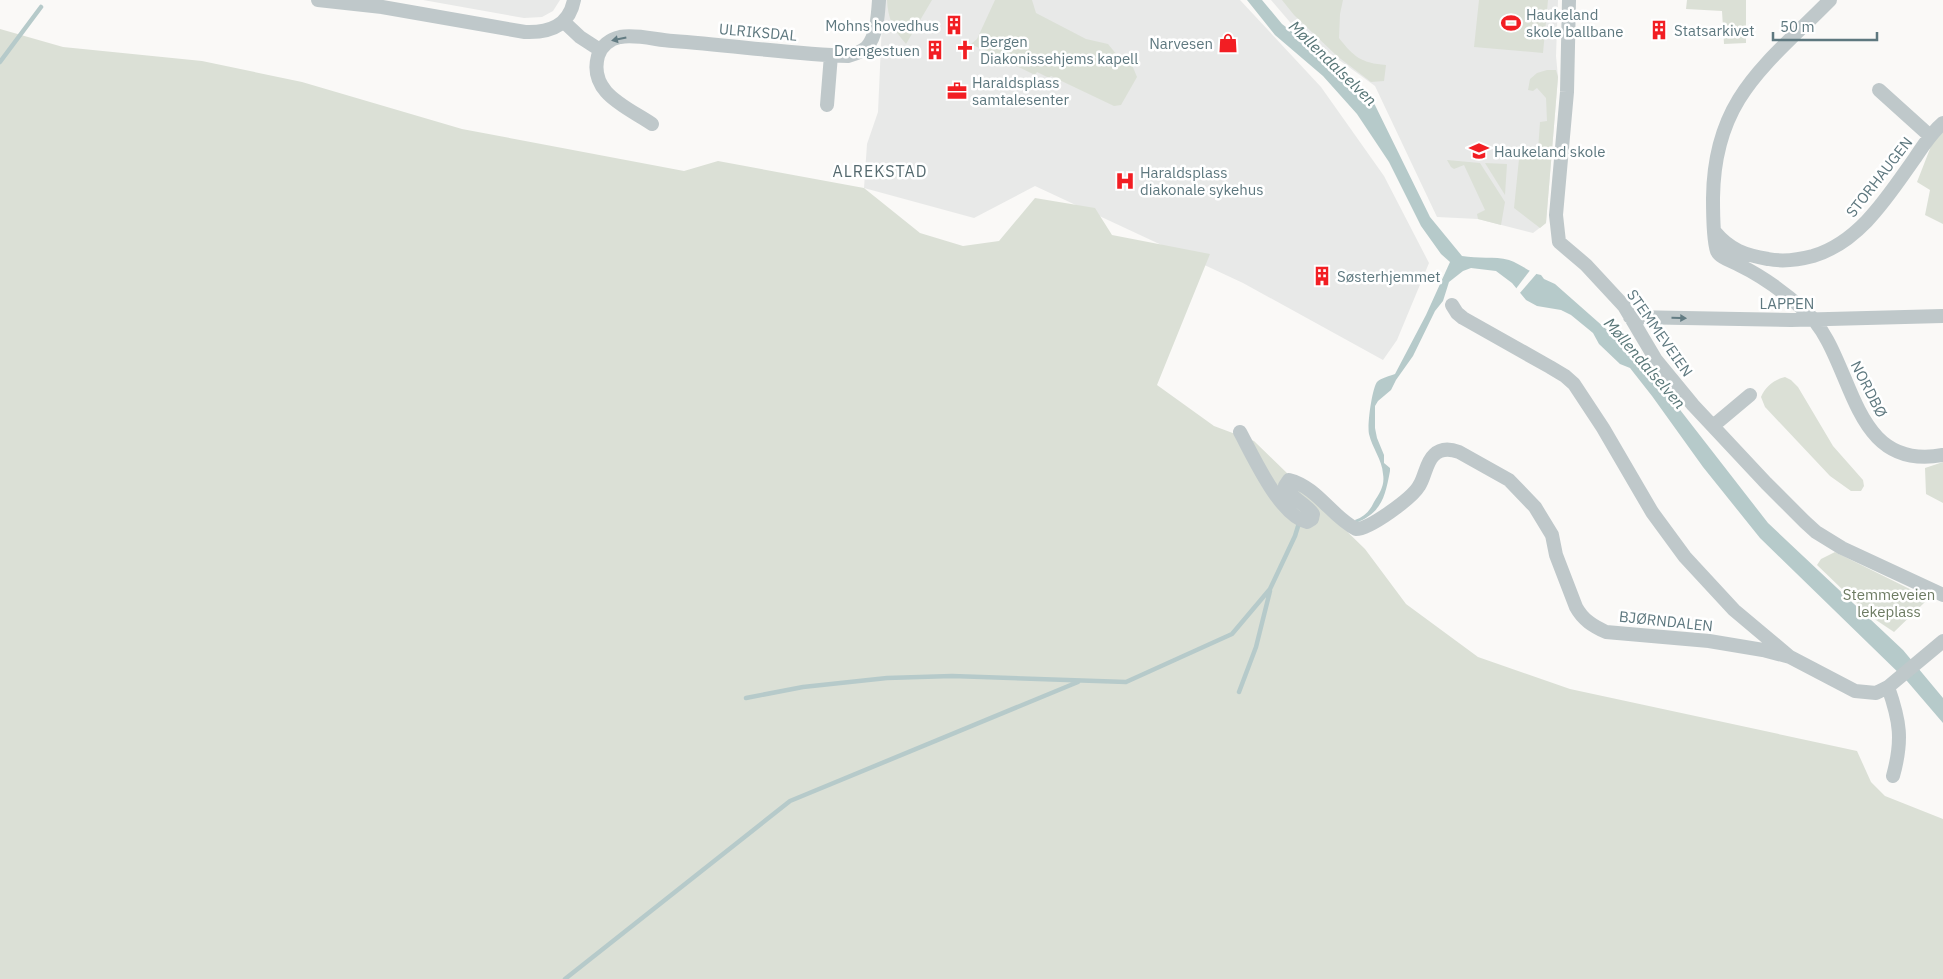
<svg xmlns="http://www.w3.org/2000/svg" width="1943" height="979" viewBox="0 0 1943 979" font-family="'IBM Plex Sans',sans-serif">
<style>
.built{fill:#e8e9e8}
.green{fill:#dbe0d6}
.water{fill:#b6caca}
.pier{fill:#faf9f7}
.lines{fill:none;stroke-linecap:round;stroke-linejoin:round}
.stream{stroke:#b6caca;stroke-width:4.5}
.minor{stroke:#bfc8ca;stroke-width:14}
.oneway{fill:#637c83}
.labels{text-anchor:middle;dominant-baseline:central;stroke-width:5;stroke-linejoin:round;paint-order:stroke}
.poi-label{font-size:15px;fill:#5e787f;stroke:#fff;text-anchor:start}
.street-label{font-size:15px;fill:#5e787f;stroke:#fff}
.park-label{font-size:15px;fill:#6d7b62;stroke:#fff}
.water-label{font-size:16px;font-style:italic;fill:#587677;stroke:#fff}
.neighbourhood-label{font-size:16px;letter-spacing:1px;fill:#556a6f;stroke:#fff}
</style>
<rect width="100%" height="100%" fill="#faf9f7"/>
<!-- built -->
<path class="built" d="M423,0H560L553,11L542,17L524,18Z
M883,0H1240L1321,87L1384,176L1429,263L1397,340L1383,360L1243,283L1035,186L974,218L864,188L867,144L878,112Z
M1271,0H1558L1556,56L1558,77L1546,223L1533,233L1478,219L1437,217L1375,86L1295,28Z"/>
<!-- green -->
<path class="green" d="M887,0H932L906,44C893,29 888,19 887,0Z
M995,0H1032L1036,13L1086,39L1108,44L1117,55L1132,65L1137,77L1121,105L1114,106L1051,76L1049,78L1037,72L1035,75L971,44L977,39Z
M1282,0H1343L1340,14L1339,38C1354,57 1361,63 1386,65L1384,81L1371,82L1337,56L1294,15Z
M1479,0H1548L1543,53L1474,47Z
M1687,0H1746V43L1724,44L1722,11L1686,9Z
M0,29L63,47L202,61L302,82L462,129L684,171L718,161L864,188L920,233L963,246L999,241L1035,198L1095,208L1112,235L1210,254L1157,385L1214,426L1254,441L1365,549L1406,604L1478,657L1570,689L1857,751L1871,782L1885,796L1943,819V979H0Z
M1547,70H1556L1558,77L1546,223L1540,228L1514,208L1519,159H1524L1538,150L1540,122L1547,121L1546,98L1537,88L1533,91L1528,90L1530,79L1537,73Z
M1943,131V224L1925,215L1930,190L1917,182L1933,141Z
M1447,160L1480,163L1505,202L1501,225L1478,219L1477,214L1485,210L1464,165L1454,169L1451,167Z
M1485,163L1507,164L1505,195Z
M1785,377L1791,380L1798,387L1833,446L1863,480L1864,486L1861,491H1851L1830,476L1765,407L1761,397C1765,387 1775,379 1785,377Z
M1943,462V503L1926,494L1925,468Z
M1835,552L1924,596L1926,600L1924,603L1894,632L1870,616L1817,565L1821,559Z"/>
<!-- water -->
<path class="water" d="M1247,0H1262L1282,24L1346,74L1371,97L1430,217L1462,256C1478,259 1494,256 1509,260C1521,264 1530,273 1541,275L1544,279L1555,284L1623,344L1646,366L1768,523L1903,650L1943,698V723L1907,681L1760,538L1703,467L1652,396L1630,368L1620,364L1599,344L1593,333L1571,315L1561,310L1537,306L1526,300L1512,283L1496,271L1471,268L1463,271L1449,282L1443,301L1435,311L1413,356L1396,380L1391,390L1378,401L1375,406V428L1377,438L1384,455V463L1390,468V471C1385,497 1382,512 1356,523L1355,520C1364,517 1370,511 1374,502C1380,493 1385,485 1383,474C1382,459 1372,448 1369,434C1367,425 1372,389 1377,382C1381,378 1390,376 1395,374L1426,315L1450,262L1441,254L1421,226L1389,162L1357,114L1323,76L1275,35Z"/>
<!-- pier -->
<path class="pier" d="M1531,269L1538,272L1519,294L1515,290Z"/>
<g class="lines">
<!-- stream -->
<path class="stream" d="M0,62L41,7
M1239,692L1256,647L1270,591
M746,698L803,687L887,678L952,676L1126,682L1232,634L1270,589L1295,536L1299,523
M565,979L790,801L1078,682"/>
<!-- minor -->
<path class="minor" d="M318,0L382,7L525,32C549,33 569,26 574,0
M1569,0L1567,92L1556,215L1559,242L1586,265L1624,306L1656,360L1693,405L1766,483L1805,522L1816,532L1842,548L1943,595
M1830,0C1766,65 1714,98 1713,198C1713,211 1713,239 1717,251C1720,258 1732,261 1739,265C1762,276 1785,293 1804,310C1856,354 1846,473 1943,455
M564,22L580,37L600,50
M1879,90L1930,136
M827,105L831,55
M652,124C627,107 588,93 598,56C601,46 610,39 620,37C637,34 656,40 673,41C731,45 790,54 848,56C855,54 862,52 867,47C877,35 878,15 879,0
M1715,232C1730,250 1745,255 1768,259C1783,262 1798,260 1813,256C1860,242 1888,196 1915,158C1923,146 1931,133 1943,123
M1452,305L1457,313L1463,318L1550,367L1565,376L1574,384L1603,428L1652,512L1685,557L1734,610L1790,657L1855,691L1876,693L1888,687L1943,641
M1630,317L1791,320L1943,316
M1713,426L1750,395
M1240,432C1253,456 1280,516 1307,522L1312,519L1313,514C1305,503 1290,498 1285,486L1289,480C1317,487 1332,517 1356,529C1370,529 1412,498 1419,486C1425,477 1426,462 1434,455C1441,448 1451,449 1459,452L1509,480L1535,507L1552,535L1556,555L1576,607C1583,620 1593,626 1606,632L1709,641L1763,650L1790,657
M1888,687C1900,721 1903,740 1893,776"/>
</g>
<!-- one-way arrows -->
<defs><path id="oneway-solid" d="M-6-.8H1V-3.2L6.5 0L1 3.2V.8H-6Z" transform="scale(1.25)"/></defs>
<g class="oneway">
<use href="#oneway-solid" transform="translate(619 39) rotate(168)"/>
<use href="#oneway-solid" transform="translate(1679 318) rotate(1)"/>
</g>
<!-- icons -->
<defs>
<symbol id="stadium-bare" viewBox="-9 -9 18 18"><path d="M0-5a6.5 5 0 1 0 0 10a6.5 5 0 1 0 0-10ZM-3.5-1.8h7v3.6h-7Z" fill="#f21e23" stroke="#fff" stroke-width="2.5" paint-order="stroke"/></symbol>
<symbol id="building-bare" viewBox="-9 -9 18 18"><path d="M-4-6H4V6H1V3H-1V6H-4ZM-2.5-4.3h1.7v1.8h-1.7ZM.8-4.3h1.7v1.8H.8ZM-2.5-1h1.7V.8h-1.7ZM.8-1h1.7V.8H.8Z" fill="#f21e23" stroke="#fff" stroke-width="2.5" paint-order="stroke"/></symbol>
<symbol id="shop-bare" viewBox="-9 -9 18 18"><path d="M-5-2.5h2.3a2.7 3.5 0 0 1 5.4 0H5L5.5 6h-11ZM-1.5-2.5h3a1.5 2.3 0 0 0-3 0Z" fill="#f21e23" stroke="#fff" stroke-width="2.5" paint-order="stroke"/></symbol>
<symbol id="church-bare" viewBox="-9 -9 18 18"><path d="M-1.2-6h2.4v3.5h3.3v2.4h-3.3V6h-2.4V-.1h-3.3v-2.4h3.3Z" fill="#f21e23" stroke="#fff" stroke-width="2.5" paint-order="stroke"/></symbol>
<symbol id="office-bare" viewBox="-9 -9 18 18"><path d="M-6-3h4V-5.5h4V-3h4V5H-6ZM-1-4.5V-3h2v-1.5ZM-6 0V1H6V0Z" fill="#f21e23" stroke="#fff" stroke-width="2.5" paint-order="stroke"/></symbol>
<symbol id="school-bare" viewBox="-9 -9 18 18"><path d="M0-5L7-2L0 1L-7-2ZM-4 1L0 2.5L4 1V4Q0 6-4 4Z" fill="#f21e23" stroke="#fff" stroke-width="2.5" paint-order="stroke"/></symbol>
<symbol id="hospital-bare" viewBox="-9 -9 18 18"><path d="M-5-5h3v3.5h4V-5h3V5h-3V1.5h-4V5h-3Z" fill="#f21e23" stroke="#fff" stroke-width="2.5" paint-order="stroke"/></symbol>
</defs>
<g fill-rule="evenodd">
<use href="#stadium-bare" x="1497" y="9" width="28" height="28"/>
<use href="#building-bare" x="940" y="11" width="28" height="28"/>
<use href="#building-bare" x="1645" y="16" width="28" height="28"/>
<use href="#shop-bare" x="1214" y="29" width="28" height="28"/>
<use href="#building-bare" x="921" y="36" width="28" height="28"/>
<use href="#church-bare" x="951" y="36" width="28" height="28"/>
<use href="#office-bare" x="943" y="77" width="28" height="28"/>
<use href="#school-bare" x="1465" y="137" width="28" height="28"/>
<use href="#hospital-bare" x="1111" y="167" width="28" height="28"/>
<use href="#building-bare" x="1308" y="262" width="28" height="28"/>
</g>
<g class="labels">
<!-- poi labels -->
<g class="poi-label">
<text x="1526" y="14">Haukeland<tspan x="1526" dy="17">skole ballbane</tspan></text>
<text x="939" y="25" text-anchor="end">Mohns hovedhus</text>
<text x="1674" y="30">Statsarkivet</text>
<text x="980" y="41">Bergen<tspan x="980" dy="17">Diakonissehjems kapell</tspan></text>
<text x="1213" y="43" text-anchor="end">Narvesen</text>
<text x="920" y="50" text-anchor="end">Drengestuen</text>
<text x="972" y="82">Haraldsplass<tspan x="972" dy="17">samtalesenter</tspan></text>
<text x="1494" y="151">Haukeland skole</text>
<text x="1140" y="172">Haraldsplass<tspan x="1140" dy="17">diakonale sykehus</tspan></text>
<text x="1337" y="276">Søsterhjemmet</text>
</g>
<!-- street labels -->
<g class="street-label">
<text transform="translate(758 32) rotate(5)">ULRIKSDAL</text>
<text transform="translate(1879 177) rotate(-52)">STORHAUGEN</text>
<text x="1787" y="303">LAPPEN</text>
<text transform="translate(1660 333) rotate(55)">STEMMEVEIEN</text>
<text transform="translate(1869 389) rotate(63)">NORDBØ</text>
<text transform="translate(1666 621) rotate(6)">BJØRNDALEN</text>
</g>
<!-- park labels -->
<g class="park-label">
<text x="1889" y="594">Stemmeveien<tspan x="1889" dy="17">lekeplass</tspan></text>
</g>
<!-- water labels -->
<g class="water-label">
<text transform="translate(1333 63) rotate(44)">Møllendalselven</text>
<text transform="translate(1645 363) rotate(49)">Møllendalselven</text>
</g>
<!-- neighbourhood labels -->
<g class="neighbourhood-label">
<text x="880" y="171">ALREKSTAD</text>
</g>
</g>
<!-- scale -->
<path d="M1773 32v8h104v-8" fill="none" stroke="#5e787f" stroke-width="2.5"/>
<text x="1780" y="32" font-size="15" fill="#5e787f" stroke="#ffffff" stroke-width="4" paint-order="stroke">50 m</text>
</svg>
